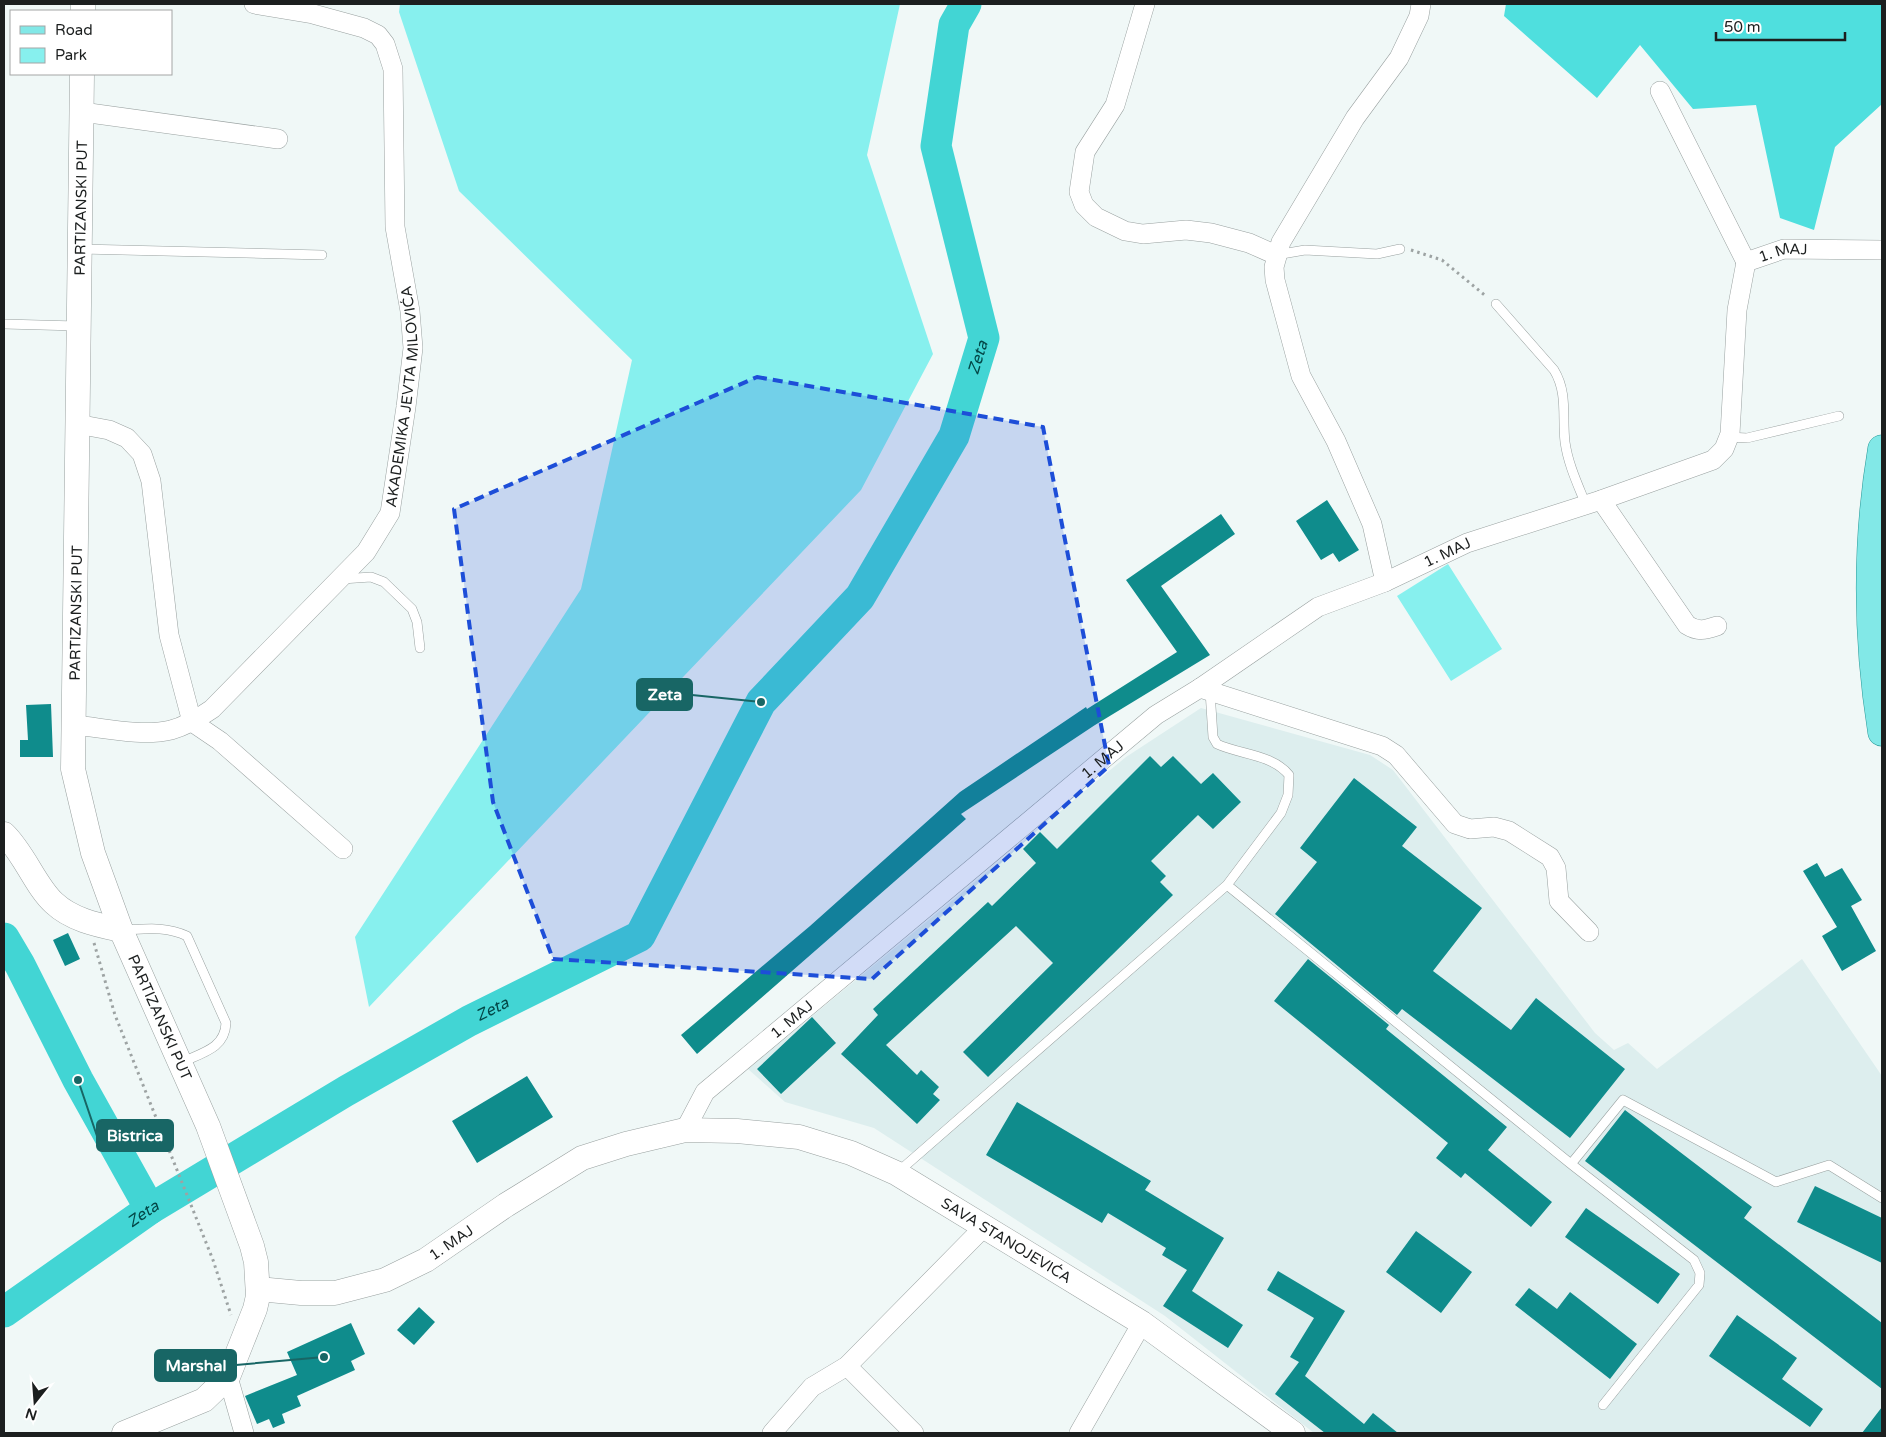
<svg xmlns="http://www.w3.org/2000/svg" width="1886" height="1437" viewBox="0 0 1886 1437" font-family="'Varela Round',sans-serif">
<style>
.built{fill:#dee}
.green{fill:#87f0ee}
.forest{fill:#4fdfde}
.lines{fill:none;stroke-linecap:round;stroke-linejoin:round}
.river{stroke:#42d5d4;stroke-width:31}
.building{fill:#0f8c8c}
.service-casing{stroke:#99a1a0;stroke-width:10}
.minor-casing{stroke:#99a1a0;stroke-width:20}
.tertiary-casing{stroke:#99a1a0;stroke-width:25}
.primary-casing{stroke:#289897;stroke-width:29}
.path{stroke:#9da3a3;stroke-width:3;stroke-dasharray:2.5 4;stroke-linecap:butt}
.service{stroke:#fff;stroke-width:9}
.minor{stroke:#fff;stroke-width:19}
.tertiary{stroke:#fff;stroke-width:24}
.primary{stroke:#82e8e7;stroke-width:28}
.marked{fill:#1d4ed8;fill-opacity:0.2;stroke:#1d4ed8;stroke-width:4;stroke-dasharray:10 6;stroke-linejoin:round}
.labels{text-anchor:middle;dominant-baseline:central;stroke-width:4.5;stroke-linejoin:round;paint-order:stroke}
.street-label{font-size:15px;fill:#1c1f1f;stroke:#fff}
.water-label{font-size:16px;font-style:italic;fill:#034747;stroke:#fff}
.leader{fill:none;stroke:#186665;stroke-width:2}
.callout-dot{fill:#186665;stroke:#fff;stroke-width:2}
.callout{fill:#186665;stroke:#186665;stroke-width:2}
.callout-label{font-size:16px;text-anchor:middle;font-weight:bold;fill:#fff}
</style>
<rect width="100%" height="100%" fill="#f0f8f7"/>
<!-- built -->
<path class="built" d="M1201,708L1370,755L1393,770L1595,1033L1614,1050L1628,1043L1657,1069L1802,959L1882,1076V1433H1314L1165,1316L874,1128L785,1102L748,1069L1126,757Z"/>
<!-- green -->
<path class="green" d="M400,4H900L867,155L933,354L861,490L369,1007L355,937L581,589L632,360L459,191L399,12Z
M1448,564L1502,649L1451,681L1397,596Z"/>
<!-- forest -->
<path class="forest" d="M1506,4H1882V104L1835,147L1814,230L1780,218L1756,105L1693,109L1640,45L1597,98L1504,16Z"/>
<g class="lines">
<!-- river -->
<g class="river">
<path d="M4,938L20,965L78,1080L150,1209"/>
<path id="s1" d="M4,1312L150,1209L346,1091L469,1021L640,936L761,702L860,597L954,436L984,338L936,146L954,25L966,4"/>
</g>
</g>
<!-- building -->
<path class="building" d="M1327,500L1359,550L1339,562L1333,553L1321,560L1296,521Z
M1221,514L1235,534L1161,586L1210,655L1095,725L961,814L966,819L697,1054L681,1035L810,926L960,792L1086,707L1087,709L1177,652L1126,580Z
M51,704L53,757H20V740H28L26,705Z
M1150,756L1161,767L1173,756L1201,784L1213,773L1241,802L1213,829L1198,815L1151,861L1166,876L1160,882L1173,895L988,1077L963,1052L1053,963L1016,926L886,1045L917,1075L921,1070L939,1087L933,1094L940,1100L917,1124L841,1054L878,1015L873,1009L988,902L992,906L1036,863L1023,849L1040,832L1057,849Z
M1354,778L1417,827L1402,846L1482,908L1433,971L1511,1030L1536,998L1625,1069L1570,1138L1402,1009L1397,1015L1275,914L1317,862L1300,848Z
M1817,863L1825,877L1842,868L1862,900L1851,906L1876,951L1842,971L1822,936L1837,927L1803,871Z
M68,933L80,959L65,966L53,940Z
M1308,959L1389,1025L1386,1029L1507,1127L1488,1150L1552,1202L1531,1227L1465,1173L1461,1178L1436,1158L1448,1143L1274,1001Z
M812,1017L836,1043L781,1094L757,1069Z
M527,1076L553,1117L477,1163L452,1121Z
M1017,1102L1151,1181L1145,1190L1224,1238L1192,1291L1243,1325L1228,1348L1163,1306L1187,1270L1162,1255L1166,1248L1108,1213L1102,1223L986,1155Z
M1625,1110L1752,1207L1744,1218L1882,1323V1389L1585,1161Z
M1815,1186L1882,1218V1263L1797,1222Z
M1586,1208L1680,1274L1658,1304L1565,1237Z
M1416,1231L1472,1272L1441,1313L1386,1272Z
M1278,1271L1345,1311L1305,1376L1364,1424L1373,1413L1398,1433H1325L1275,1394L1299,1362L1290,1357L1314,1318L1267,1290Z
M1529,1288L1557,1309L1570,1292L1637,1344L1610,1379L1515,1305Z
M419,1307L435,1322L414,1345L397,1330Z
M1737,1315L1797,1358L1782,1379L1823,1409L1810,1427L1709,1356Z
M351,1323L365,1354L351,1361L355,1370L297,1396L301,1406L282,1414L285,1423L273,1428L269,1419L257,1424L245,1396L297,1375L287,1352Z
M1882,1407V1433H1862Z"/>
<g class="lines">
<defs>
<path id="service" d="M81,249L322,255
M1276,255L1305,250L1377,254L1400,249
M1496,304L1554,370C1568,393 1562,417 1565,442C1568,464 1578,485 1586,505
M4,324L77,326
M1729,437L1747,438L1839,416
M342,579L371,577L384,582L412,609L417,622L420,648
M1210,691L1213,737L1217,744C1241,755 1272,754 1289,775L1288,795L1281,813L1227,885
M124,930C146,929 166,926 187,936L226,1023C225,1049 201,1053 180,1063
M1571,1164L1623,1100L1776,1182L1829,1165L1882,1198
M898,1172L1227,885L1571,1164L1694,1260L1700,1273L1699,1285L1603,1405"/>
<g id="minor">
<path d="M1145,4L1115,105L1085,152L1079,192L1084,205L1096,217L1125,231L1143,234L1186,230L1211,233L1249,243L1276,255"/>
<path d="M1660,91L1746,262"/>
<path d="M82,112L278,139"/>
<path d="M77,424L109,430L127,438L142,454L151,481L169,635L192,722L220,741L343,849"/>
<path d="M1601,500L1687,625C1698,632 1705,630 1717,626"/>
<path d="M1385,582L1372,524L1336,441L1301,376L1275,280L1274,267L1281,242L1355,118L1399,58L1419,16L1421,4"/>
<path d="M1200,688L1382,746L1396,755L1455,824L1470,829L1494,827L1509,831L1550,857L1556,868L1559,901L1589,932"/>
<path id="s2" d="M75,725C105,728 141,737 171,730C186,726 199,718 212,709L366,552L390,513L406,407L413,348L410,311L395,227L393,69L385,44L378,35L364,28L313,14L254,4"/>
<path id="s3" d="M685,1130L705,1092L1156,715L1200,688L1318,607L1385,582L1467,543L1601,500L1713,460L1724,449L1730,434L1737,310L1746,262L1784,249L1882,250"/>
<path d="M847,1366L914,1433"/>
<path d="M228,1377L244,1433"/>
<path d="M772,1433L812,1387L847,1366L984,1227"/>
<path d="M1079,1433L1142,1323"/>
</g>
<g id="tertiary">
<path d="M83,11V4"/>
<path id="s4" d="M82,74L73,769L93,853L121,930L208,1126L252,1246L256,1262L258,1296L255,1309L228,1377L204,1400L124,1433"/>
<path d="M4,834C24,853 36,887 54,903C72,920 98,925 121,930"/>
<path id="s5" d="M258,1289L301,1293H335L385,1280L426,1260L506,1205L582,1158L626,1144L685,1130L737,1131L799,1137L851,1153L896,1173L1142,1323L1293,1433"/>
</g>
<path id="primary" d="M1882,449C1866,544 1867,638 1882,732"/>
</defs>
<!-- service casing -->
<use href="#service" class="service-casing"/>
<!-- minor casing -->
<use href="#minor" class="minor-casing"/>
<!-- tertiary casing -->
<use href="#tertiary" class="tertiary-casing"/>
<!-- primary casing -->
<use href="#primary" class="primary-casing"/>
<!-- path -->
<path class="path" d="M1411,250L1442,260L1487,297
M94,943L115,1015L213,1260L231,1315"/>
<!-- service -->
<use href="#service" class="service"/>
<!-- minor -->
<use href="#minor" class="minor"/>
<!-- tertiary -->
<use href="#tertiary" class="tertiary"/>
<!-- primary -->
<use href="#primary" class="primary"/>
</g>
<!-- marked area -->
<path class="marked" d="M757,377L1043,427L1109,766L872,979L553,959L493,802L454,509Z"/>
<g class="labels">
<!-- street labels -->
<g class="street-label">
<text transform="translate(81 208) rotate(-89)">PARTIZANSKI PUT</text>
<text stroke="none"><textPath href="#s3" startOffset="1491">1. MAJ</textPath></text>
<text stroke="none"><textPath href="#s2" startOffset="526">AKADEMIKA JEVTA MILOVIĆA</textPath></text>
<text stroke="none"><textPath href="#s3" startOffset="966">1. MAJ</textPath></text>
<text transform="translate(76 613) rotate(-89)">PARTIZANSKI PUT</text>
<text stroke="none"><textPath href="#s3" startOffset="561">1. MAJ</textPath></text>
<text stroke="none"><textPath href="#s4" startOffset="959">PARTIZANSKI PUT</textPath></text>
<text stroke="none"><textPath href="#s3" startOffset="156">1. MAJ</textPath></text>
<text stroke="none"><textPath href="#s5" startOffset="815">SAVA STANOJEVIĆA</textPath></text>
<text stroke="none"><textPath href="#s5" startOffset="205">1. MAJ</textPath></text>
</g>
<!-- water labels -->
<g class="water-label">
<text stroke="none"><textPath href="#s1" startOffset="1416">Zeta</textPath></text>
<text stroke="none"><textPath href="#s1" startOffset="575">Zeta</textPath></text>
<text stroke="none"><textPath href="#s1" startOffset="170">Zeta</textPath></text>
</g>
</g>
<!-- callouts -->
<path class="leader" d="M761 702L692 695M78 1080L97 1136M324 1357L236 1365"/>
<g class="callout-dot">
<circle cx="761" cy="702" r="5"/>
<circle cx="78" cy="1080" r="5"/>
<circle cx="324" cy="1357" r="5"/>
</g>
<g class="callout">
<rect x="637" y="679" width="55" height="31" rx="5"/>
<rect x="97" y="1120" width="76" height="31" rx="5"/>
<rect x="155" y="1350" width="81" height="31" rx="5"/>
</g>
<g class="callout-label">
<text x="665" y="700">Zeta</text>
<text x="135" y="1141">Bistrica</text>
<text x="196" y="1371">Marshal</text>
</g>
<!-- border -->
<rect width="1886" height="1437" fill="none" stroke="#1c1f1f" stroke-width="10"/>
<!-- legend -->
<rect x="10" y="10" width="162" height="65" fill="#ffffff" stroke="#a4a5a5"/>
<rect x="20" y="26" width="25" height="8" fill="#82e8e7" stroke="#a4a5a5"/>
<text x="55" y="35" font-size="15" fill="#1c1f1f">Road</text>
<rect x="20" y="48" width="25" height="15" fill="#87f0ee" stroke="#a4a5a5"/>
<text x="55" y="60" font-size="15" fill="#1c1f1f">Park</text>
<!-- north arrow -->
<g transform="translate(35 1402) rotate(197)" stroke="#ffffff" stroke-width="4" paint-order="stroke">
<path d="M0-4L9 19L0 12L-9 19Z" fill="#1c1f1f"/>
<text y="-8" font-size="14" font-weight="bold" text-anchor="middle" fill="#1c1f1f">N</text>
</g>
<!-- scale -->
<path d="M1716 32v8h129v-8" fill="none" stroke="#1c1f1f" stroke-width="2.5"/>
<text x="1724" y="32" font-size="15" fill="#1c1f1f" stroke="#ffffff" stroke-width="4" paint-order="stroke">50 m</text>
</svg>
